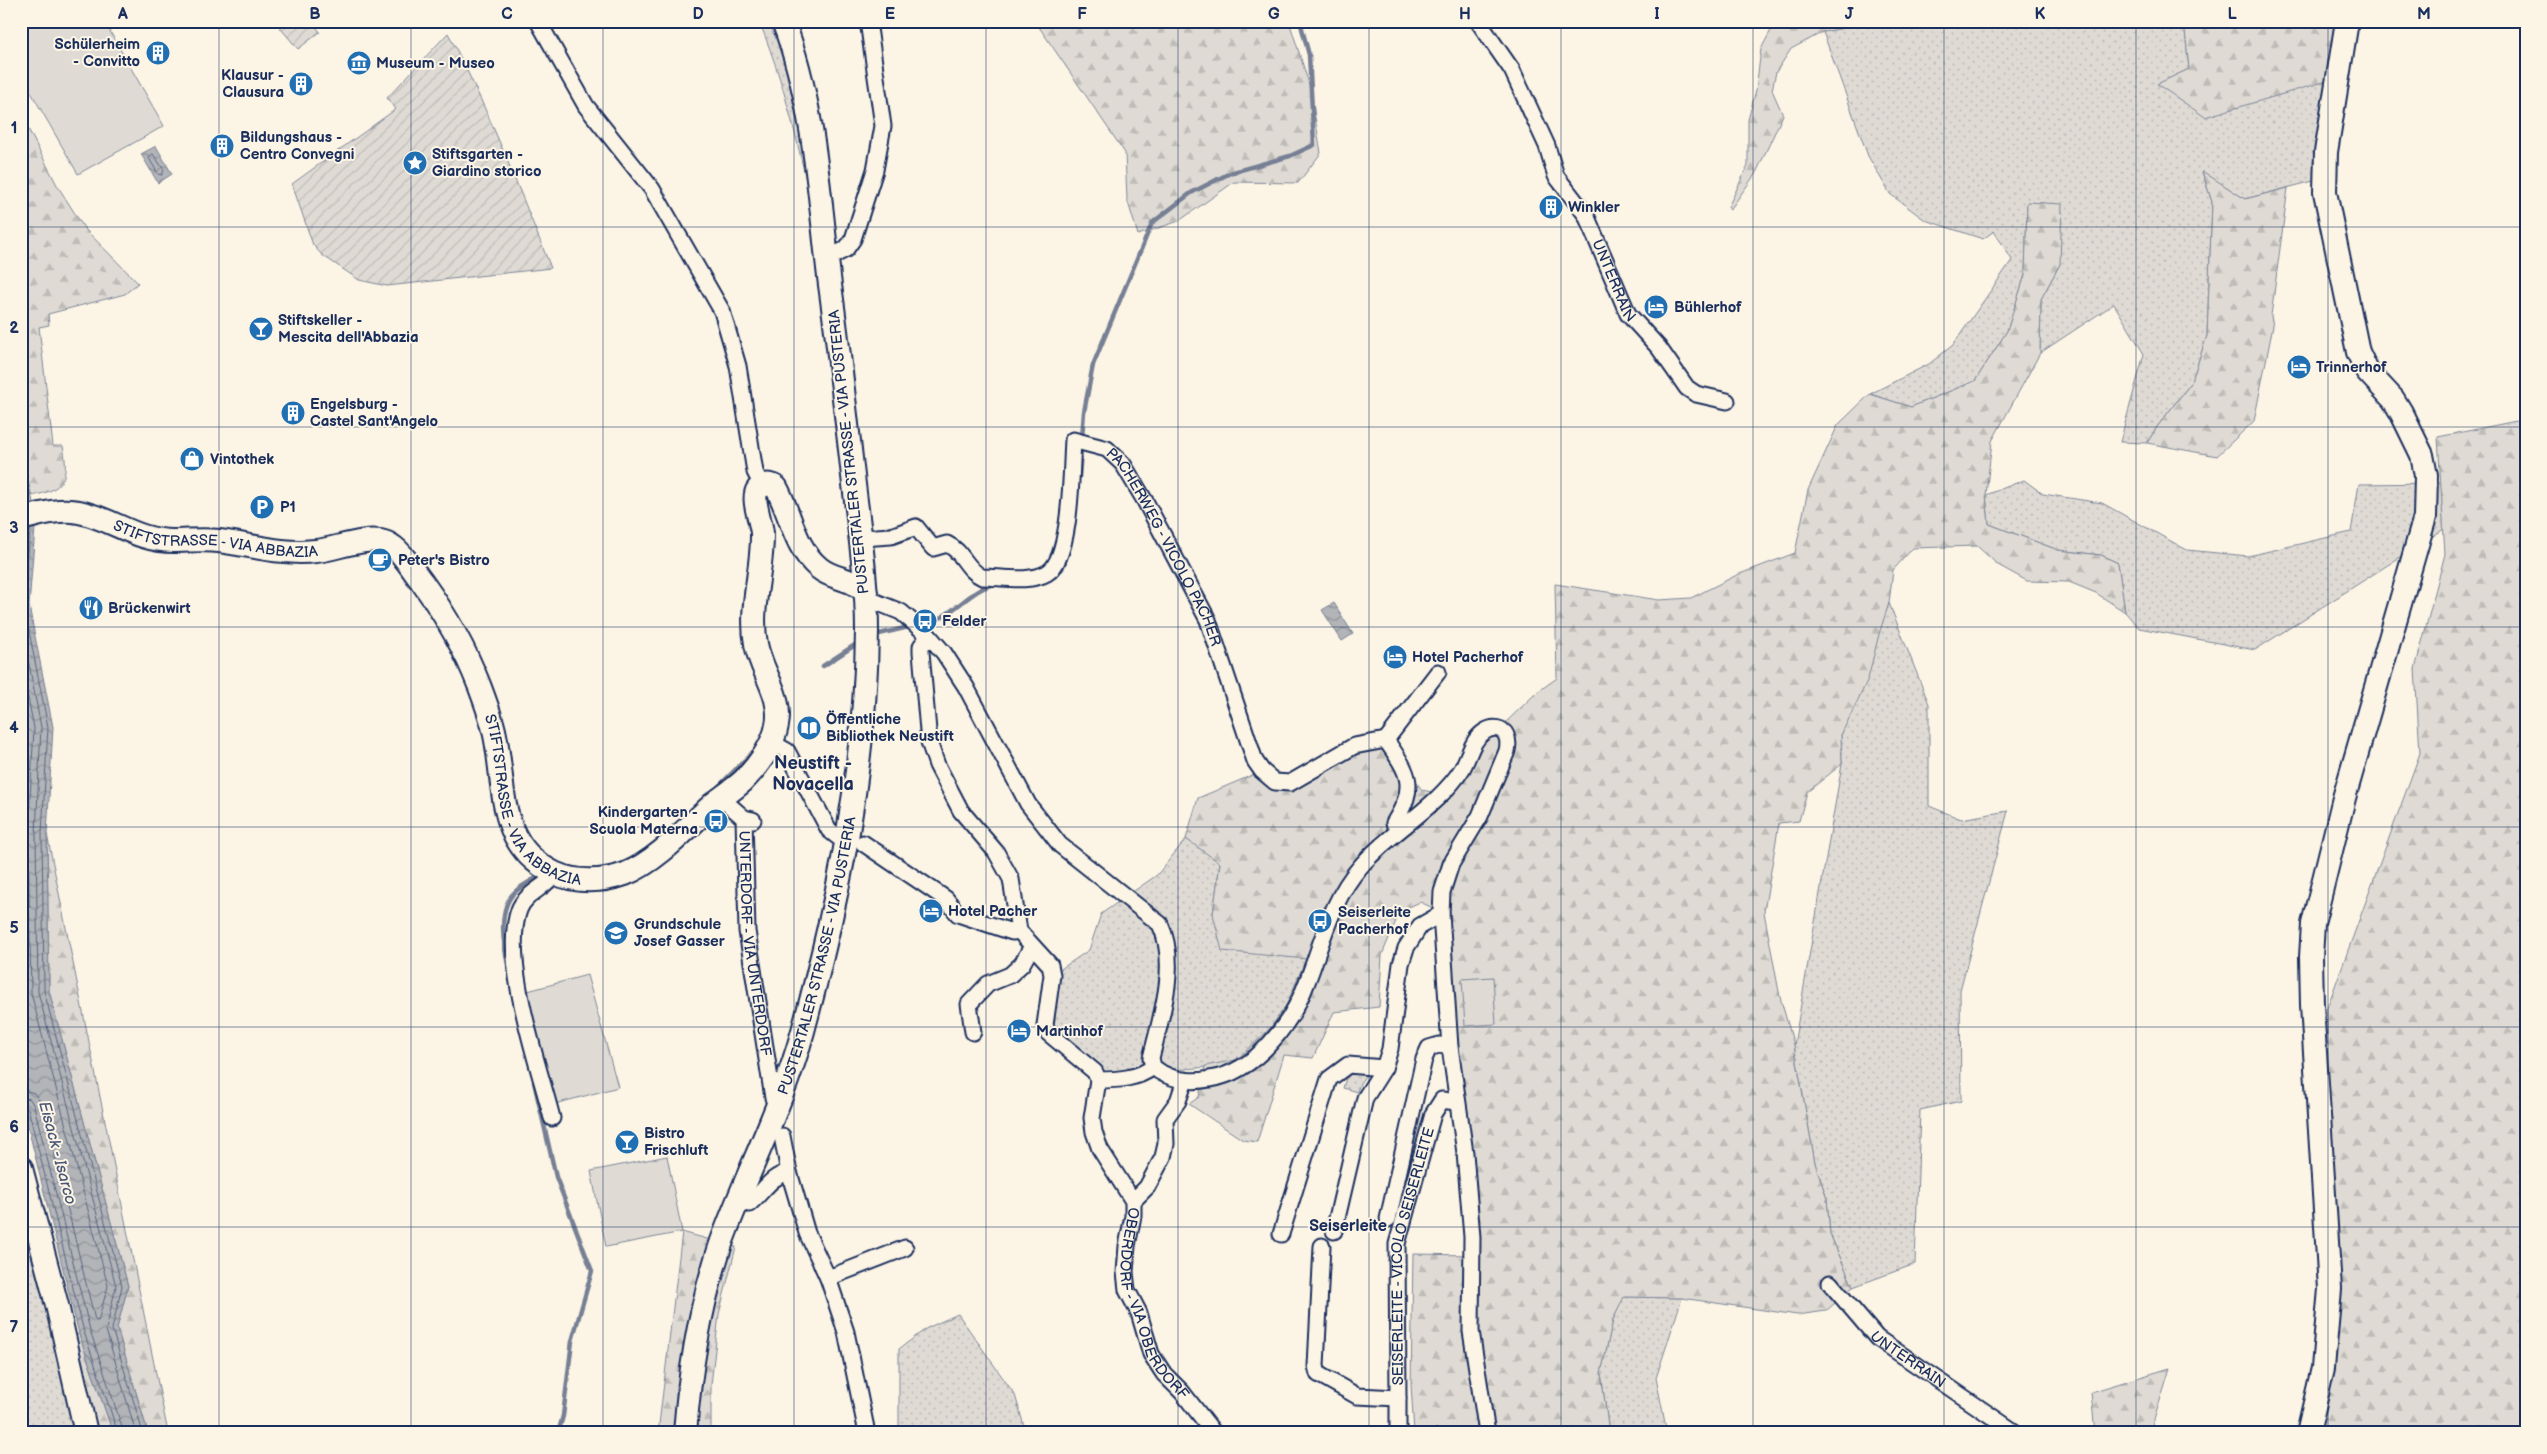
<svg xmlns="http://www.w3.org/2000/svg" width="2547" height="1454" viewBox="0 0 2547 1454" font-family="'Balsamiq Sans',sans-serif">
<style>
.grass{fill:url(#grass-dots);stroke:#7d8599}
.forest{fill:url(#forest-firs);stroke:#7d8599}
.garden{fill:url(#garden-furrows);stroke:#7d8599}
.pitch{fill:#dfdbd4;stroke:#7d8599}
.water{fill:url(#water-waves);stroke:#767f94}
.lines{fill:none;stroke-linecap:round;stroke-linejoin:round}
.shore{stroke:#576482;stroke-width:1}
.stream{stroke:#767f94;stroke-width:4.5}
.street-casing{stroke:#1b2f5e;stroke-width:19}
.secondary-casing{stroke:#1b2f5e;stroke-width:26}
.street{stroke:#fcf5e5;stroke-width:15}
.secondary{stroke:#fcf5e5;stroke-width:22}
.grid{fill:none;stroke:#1b2f5e;stroke-width:1;stroke-opacity:0.55}
.labels{text-anchor:middle;dominant-baseline:central;stroke-width:4;stroke-linejoin:round;paint-order:stroke}
.poi-label{font-size:15px;font-weight:bold;fill:#1b2f5e;stroke:#fcf5e5;text-anchor:start}
.street-label{font-size:15px;fill:#1b2f5e;stroke:#fcf5e5}
.water-label{font-size:16px;font-style:italic;fill:#485779;stroke:#fcf5e5}
.neighbourhood-label{font-size:16px;font-weight:bold;fill:#1b2f5e;stroke:#fcf5e5}
.quarter-label{font-size:18px;font-weight:bold;fill:#1b2f5e;stroke:#fcf5e5}
.neatline{fill:none;stroke:#1b2f5e;stroke-width:2}
.grid-label{font-size:16px;text-anchor:middle;font-weight:bold;fill:#1b2f5e}
</style>
<defs>
<pattern id="grass-dots" width="8" height="8" patternUnits="userSpaceOnUse" patternTransform="scale(1.25)"><rect width="8" height="8" fill="#dfdbd4"/><path d="M2 2h.1M6 6h.1" fill="none" stroke="#bfbcb8" stroke-width="1.8" stroke-linecap="round"/></pattern>
<pattern id="forest-firs" width="22" height="20" patternUnits="userSpaceOnUse" patternTransform="scale(1.25)"><rect width="22" height="20" fill="#dfdbd4"/><path d="M5 1l3.5 6h-7zM16 11l3.5 6h-7z" fill="#bfbcb8"/></pattern>
<pattern id="garden-furrows" width="10" height="10" patternUnits="userSpaceOnUse" patternTransform="scale(1.25)"><rect width="10" height="10" fill="#dfdbd4"/><path d="M-1 1l2-2M0 10L10 0M9 11l2-2" fill="none" stroke="#bfbcb8"/></pattern>
<pattern id="water-waves" width="16" height="10" patternUnits="userSpaceOnUse" patternTransform="scale(1.25)"><rect width="16" height="10" fill="#b2b4b8"/><path d="M0 5q4-4 8 0t8 0" fill="none" stroke="#909399"/></pattern>
</defs>
<rect width="100%" height="100%" fill="#fcf5e5"/>
<filter id="ink" filterUnits="userSpaceOnUse"><feTurbulence type="fractalNoise" baseFrequency=".02" numOctaves="2"/><feDisplacementMap in="SourceGraphic" scale="10" xChannelSelector="R" yChannelSelector="G"/><feConvolveMatrix kernelMatrix="1 2 1 2 8 2 1 2 1" color-interpolation-filters="sRGB"/></filter>
<g filter="url(#ink)">
<!-- grass -->
<path class="grass" d="M759,21H773L787,57L822,255C805,176 790,96 759,21Z
M1879,21H2184L2189,69L2158,84L2334,79L2321,179L2245,199L2202,172L2212,202L2207,336L2191,383L2157,427L2147,443L2120,442L2144,354L2114,304L2040,353L2041,299L2060,264L2027,203L2025,275L2007,331L1975,381L1911,407L1870,394L1929,364L1953,345L2012,260L1994,231L1983,239L1925,220L1890,194L1868,156L1823,32Z
M2024,480L2043,494L2102,503L2187,550L2248,556L2351,532L2359,484L2441,483L2444,529L2255,650L2139,628L2125,612L2118,563L2101,555L2058,550L1989,524L1986,495Z
M1889,603L1929,704V806L1961,819L2008,811L1960,990L1961,1101L1920,1110L1915,1264L1853,1287L1830,1234L1827,1199L1815,1163L1794,1045L1842,764L1841,735Z
M1186,839L1220,862L1213,914L1306,959C1295,993 1279,1024 1250,1048C1246,1052 1241,1058 1235,1060C1205,1073 1130,1070 1095,1072L1048,1033L1052,975L1089,950L1101,914L1157,875Z
M1349,1069L1370,1070L1360,1083L1357,1092L1343,1088L1346,1078L1341,1076Z
M21,1164L86,1433H21Z
M1623,1297L1682,1298L1656,1378L1667,1433H1609L1601,1373L1613,1320Z
M958,1314L1015,1395L1026,1433H899V1349L927,1328Z"/>
<!-- forest -->
<path class="forest" d="M1039,21H1289L1310,87L1321,153L1298,183L1234,182L1179,221L1138,235L1127,199L1125,153L1039,27Z
M1776,21H1879L1823,32L1791,49L1776,72L1772,90L1783,115L1756,173L1730,210L1728,207L1748,166V120L1756,90L1761,49Z
M2184,21H2341L2334,79L2205,117L2157,84L2189,69Z
M21,115L57,185L84,228L138,283L125,294L48,314L49,325L39,327L53,446H63C69,478 65,490 31,496L21,451Z
M2202,171L2245,199L2288,188L2271,316L2273,326L2254,421L2217,456L2147,443L2157,427L2191,383L2207,336L2212,202Z
M2027,202L2062,204L2060,264L2041,299L2040,353L1992,441L1986,495L1989,524L2058,550L2101,555L2118,563L2125,612L2096,593L2069,582L2027,581L1998,565L1977,546L1913,548L1893,570L1889,603L1879,634L1868,679L1841,735L1842,764L1807,792L1799,821L1779,823L1764,912L1780,997L1794,1045L1815,1163L1827,1199L1830,1234L1853,1287L1826,1311L1797,1315L1682,1298L1624,1297L1613,1320L1601,1373L1609,1433H1414L1411,1385L1413,1254L1472,1255L1446,914L1420,902L1400,911L1382,955L1379,1007L1334,1012L1313,1058L1284,1055L1257,1142L1243,1140L1189,1104L1199,1097L1205,1066L1236,1060L1269,1030L1286,1006L1306,959L1222,951L1213,914L1220,863L1186,839L1198,798L1262,771L1275,782L1386,740L1422,790L1441,794L1476,740L1499,729L1536,693L1557,678L1555,584L1659,600L1691,598L1737,575L1795,553L1808,490L1838,425L1870,394L1911,407L1975,381L2007,331L2025,275Z
M2526,419V1433H2308L2329,1314L2327,1008L2420,753L2415,669L2445,554L2438,437Z
M47,834L168,1433H148L117,1328L128,1286L49,991Z
M682,1232L736,1247L719,1314L711,1385V1433H658Z
M79,1334L113,1433H86L66,1336Z
M2170,1368L2150,1433H2095L2091,1392Z"/>
<!-- garden -->
<path class="garden" d="M281,21H312L320,32L298,49L277,24Z
M448,33C488,108 519,189 551,268L387,286L359,280L322,255L313,245L292,184L396,109L387,98Z"/>
<!-- pitch -->
<path class="pitch" d="M21,21H104L164,126L78,174L21,75Z
M587,975L618,1087L555,1104L524,992Z
M1493,977L1496,1024L1465,1026L1462,979Z
M667,1156L682,1232L606,1247L591,1171Z"/>
<!-- water -->
<path class="water" d="M156,146L172,174L158,183L141,154Z
M21,451L36,515L29,606L53,727L47,834L49,991L128,1286L117,1328L148,1433H113L79,1334L21,1099Z
M1334,603L1353,634L1342,641L1322,610Z"/>
<g class="lines">
<!-- shore -->
<path class="shore" d="M153,154L164,170L162,175L158,174L149,158Z
M30,530L24,606L48,727L42,833L44,991L122,1286L112,1329L143,1433
M21,623L41,727L36,833L38,992L116,1286L106,1330L136,1433
M21,663L34,728L28,833L31,993L108,1286L98,1321L95,1320L42,1104L34,1093L21,1089
M21,1097L30,1099L34,1106L90,1330L124,1433
M21,1103L28,1108L84,1332L118,1433"/>
<!-- stream -->
<path class="stream" d="M1079,477L1084,412L1093,365L1152,223L1191,193L1230,173L1290,156L1314,145L1309,55L1300,21
M1052,577L1062,569L1066,558
M921,625C953,619 969,588 996,584
M875,635L913,626
M823,666L861,641
M717,788L752,753
M509,969C504,947 496,908 516,891C524,884 535,879 543,874
M534,1082L556,1177L592,1271L572,1341L563,1416L558,1433"/>
<defs>
<g id="street">
<path d="M538,21L586,106L652,189L722,311L738,366L755,472L762,486"/>
<path id="s1" d="M1478,21L1512,70L1547,146L1556,176L1586,215L1628,314L1659,348L1687,388L1696,394L1727,401"/>
<path d="M827,259L846,249L853,239L875,170L883,126L868,21"/>
<path id="s2" d="M861,538L891,536L916,527L933,548L947,544C963,551 966,570 982,577C1001,577 1030,583 1047,573C1072,559 1071,468 1073,440L1107,449L1123,464L1145,501L1208,620L1255,761L1262,771L1275,782L1290,783L1354,746L1386,740"/>
<path d="M866,593L876,602L901,612L929,636L944,653L966,687L1028,804L1060,845L1160,924C1179,964 1161,1017 1151,1058L1153,1067C1169,1080 1190,1083 1210,1079C1256,1072 1292,1023 1307,982C1323,941 1331,900 1361,866C1390,832 1439,806 1462,769C1466,762 1469,753 1473,745C1486,720 1513,724 1507,751L1480,816L1451,864L1442,892L1441,914L1450,1047L1465,1153L1472,1237L1471,1331L1487,1433"/>
<path id="s3" d="M929,636L921,646V652L929,742L937,765L961,811L996,852L1011,879L1019,931L1050,965L1052,975L1045,1025L1048,1033L1095,1072L1098,1080L1092,1118L1094,1132L1100,1149L1133,1201V1216L1127,1246L1125,1272L1127,1290L1139,1313L1151,1354L1164,1374L1182,1392L1214,1433"/>
<path d="M771,742L787,751L829,830L838,837"/>
<path d="M721,798L744,818L753,820"/>
<path id="s4" d="M744,818L747,931L773,1098"/>
<path d="M1398,829L1394,823C1417,785 1410,775 1386,740L1438,672"/>
<path d="M863,843L946,899L958,914L1012,932L1019,931"/>
<path d="M973,1032L969,1004L988,984L1010,975L1022,964L1032,946"/>
<path d="M1384,1068L1390,1049L1401,964L1406,948L1420,926L1441,914"/>
<path d="M1098,1080C1117,1080 1138,1079 1153,1067"/>
<path d="M552,1118C539,1066 501,960 519,910C525,893 546,888 555,873"/>
<path d="M782,1136L789,1172L807,1233L828,1278L846,1332L867,1433"/>
<path d="M738,1201L749,1204C763,1193 770,1176 789,1172"/>
<path d="M1133,1201L1147,1187L1163,1157L1166,1144L1165,1119L1178,1101L1185,1080"/>
<path d="M1388,1219L1424,1059L1429,1048L1439,1045L1450,1047"/>
<path d="M1281,1234L1329,1079L1348,1065L1384,1068L1365,1098L1334,1231"/>
<path id="s5" d="M1322,1246L1316,1366L1318,1374L1357,1396L1398,1398L1397,1244L1433,1114L1442,1100L1456,1102"/>
<path d="M828,1278L905,1248"/>
<path id="s6" d="M1830,1283L1877,1338L2016,1433"/>
<path d="M1398,1433V1398"/>
</g>
<g id="secondary">
<path id="s7" d="M21,519C40,514 60,508 79,512C114,519 136,541 173,541C188,541 204,539 219,541C251,545 283,555 316,551C337,549 367,535 387,543C402,550 412,570 422,582C445,614 465,649 479,685C485,701 492,719 495,735C506,787 496,845 554,873C576,883 603,882 625,874C656,862 688,827 712,805C722,797 733,790 743,781C757,767 774,745 777,725C783,696 761,672 756,644C749,608 763,569 762,533C761,521 751,498 758,489C763,483 770,484 776,487C791,514 794,547 819,568C835,581 851,576 866,593"/>
<path d="M21,1168L57,1305L86,1433"/>
<path id="s8" d="M685,1433C690,1367 700,1304 722,1241C748,1170 783,1104 803,1031C838,901 866,767 867,631C867,573 857,516 851,458C844,400 838,342 830,285C819,197 815,104 783,21"/>
<path d="M2308,1433L2323,1368L2330,1289L2312,1005L2311,957L2313,924L2344,798L2425,517L2426,476L2422,455L2401,412L2393,399L2367,371L2358,352L2325,192L2326,152L2347,21"/>
</g>
</defs>
<!-- street casing -->
<use href="#street" class="street-casing"/>
<!-- secondary casing -->
<use href="#secondary" class="secondary-casing"/>
<!-- street -->
<use href="#street" class="street"/>
<!-- secondary -->
<use href="#secondary" class="secondary"/>
</g>
</g>
<!-- grid -->
<path class="grid" d="M219,21V1433M411,21V1433M603,21V1433M794,21V1433M986,21V1433M1178,21V1433M1369,21V1433M1561,21V1433M1753,21V1433M1944,21V1433M2136,21V1433M2328,21V1433M21,227H2526M21,427H2526M21,627H2526M21,827H2526M21,1027H2526M21,1227H2526"/>
<!-- icons -->
<defs>
<symbol id="building-disc" viewBox="-11 -11 22 22"><circle r="9.5" fill="#1f6fb2" stroke="#fcf5e5"/><path d="M-4-6H4V6H1V3H-1V6H-4ZM-2.5-4.3h1.7v1.8h-1.7ZM.8-4.3h1.7v1.8H.8ZM-2.5-1h1.7V.8h-1.7ZM.8-1h1.7V.8H.8Z" fill="#fff"/></symbol>
<symbol id="museum-disc" viewBox="-11 -11 22 22"><circle r="9.5" fill="#1f6fb2" stroke="#fcf5e5"/><path d="M0-6L6-3V-2H-6V-3ZM-5-1h2V3h-2ZM-1-1h2V3h-2ZM3-1h2V3H3ZM-6 4H6V6H-6Z" fill="#fff"/></symbol>
<symbol id="sight-disc" viewBox="-11 -11 22 22"><circle r="9.5" fill="#1f6fb2" stroke="#fcf5e5"/><path d="M0-6L1.8-2.2L6-1.7L2.9 1.2L3.7 5.4L0 3.3L-3.7 5.4L-2.9 1.2L-6-1.7L-1.8-2.2Z" fill="#fff"/></symbol>
<symbol id="hotel-disc" viewBox="-11 -11 22 22"><circle r="9.5" fill="#1f6fb2" stroke="#fcf5e5"/><path d="M-6-4.5h1.5V1H6V5H4.5V3h-9V5H-6ZM-4 0a1.8 1.8 0 1 1 3.6 0ZM.5 0V-2.5h3Q6-2.5 6 0Z" fill="#fff"/></symbol>
<symbol id="bar-disc" viewBox="-11 -11 22 22"><circle r="9.5" fill="#1f6fb2" stroke="#fcf5e5"/><path d="M-6-5H6L.8 .8V4.5H3.5V6h-7V4.5H-.8V.8Z" fill="#fff"/></symbol>
<symbol id="shop-disc" viewBox="-11 -11 22 22"><circle r="9.5" fill="#1f6fb2" stroke="#fcf5e5"/><path d="M-5-2.5h2.3a2.7 3.5 0 0 1 5.4 0H5L5.5 6h-11ZM-1.5-2.5h3a1.5 2.3 0 0 0-3 0Z" fill="#fff"/></symbol>
<symbol id="parking-disc" viewBox="-11 -11 22 22"><circle r="9.5" fill="#1f6fb2" stroke="#fcf5e5"/><path d="M-3.5-5.5H1a3.5 3.5 0 0 1 0 7H-1V5.5H-3.5ZM-1-3.4V-.6H.8a1.4 1.4 0 0 0 0-2.8Z" fill="#fff"/></symbol>
<symbol id="cafe-disc" viewBox="-11 -11 22 22"><circle r="9.5" fill="#1f6fb2" stroke="#fcf5e5"/><path d="M-5.5-4.5H6V0H3Q3 3.5 0 3.5H-2.5Q-5.5 3.5-5.5 0ZM3-3.2v2h1.7v-2ZM-6 4.5H4V6H-6Z" fill="#fff"/></symbol>
<symbol id="restaurant-disc" viewBox="-11 -11 22 22"><circle r="9.5" fill="#1f6fb2" stroke="#fcf5e5"/><path d="M-5-6h1v4h1v-4h1v4h1v-4h1v5L-1.5 .5V6h-2V.5L-5-1ZM5-6V6H3V1.5H1.5Q1.5-4 5-6Z" fill="#fff"/></symbol>
<symbol id="bus-disc" viewBox="-11 -11 22 22"><circle r="9.5" fill="#1f6fb2" stroke="#fcf5e5"/><path d="M-5-6H5V4H4V6H2V4H-2V6H-4V4H-5ZM-3.5-4V0h7V-4ZM-3.5 1.2v1.5H-2V1.2ZM2 1.2v1.5H3.5V1.2Z" fill="#fff"/></symbol>
<symbol id="library-disc" viewBox="-11 -11 22 22"><circle r="9.5" fill="#1f6fb2" stroke="#fcf5e5"/><path d="M-6-4Q-3-5.5-.7-3.5V5Q-3 3-6 4ZM6-4Q3-5.5 .7-3.5V5Q3 3 6 4Z" fill="#fff"/></symbol>
<symbol id="school-disc" viewBox="-11 -11 22 22"><circle r="9.5" fill="#1f6fb2" stroke="#fcf5e5"/><path d="M0-5L7-2L0 1L-7-2ZM-4 1L0 2.5L4 1V4Q0 6-4 4Z" fill="#fff"/></symbol>
</defs>
<g fill-rule="evenodd">
<use href="#building-disc" x="144" y="39" width="28" height="28"/>
<use href="#museum-disc" x="345" y="49" width="28" height="28"/>
<use href="#building-disc" x="287" y="70" width="28" height="28"/>
<use href="#building-disc" x="208" y="132" width="28" height="28"/>
<use href="#sight-disc" x="401" y="149" width="28" height="28"/>
<use href="#building-disc" x="1537" y="193" width="28" height="28"/>
<use href="#hotel-disc" x="1642" y="293" width="28" height="28"/>
<use href="#bar-disc" x="247" y="315" width="28" height="28"/>
<use href="#hotel-disc" x="2285" y="353" width="28" height="28"/>
<use href="#building-disc" x="279" y="399" width="28" height="28"/>
<use href="#shop-disc" x="178" y="445" width="28" height="28"/>
<use href="#parking-disc" x="248" y="493" width="28" height="28"/>
<use href="#cafe-disc" x="366" y="546" width="28" height="28"/>
<use href="#restaurant-disc" x="77" y="594" width="28" height="28"/>
<use href="#bus-disc" x="911" y="607" width="28" height="28"/>
<use href="#hotel-disc" x="1381" y="643" width="28" height="28"/>
<use href="#library-disc" x="795" y="714" width="28" height="28"/>
<use href="#bus-disc" x="702" y="807" width="28" height="28"/>
<use href="#hotel-disc" x="917" y="897" width="28" height="28"/>
<use href="#bus-disc" x="1306" y="907" width="28" height="28"/>
<use href="#school-disc" x="602" y="919" width="28" height="28"/>
<use href="#hotel-disc" x="1005" y="1017" width="28" height="28"/>
<use href="#bar-disc" x="613" y="1128" width="28" height="28"/>
</g>
<g class="labels">
<!-- poi labels -->
<g class="poi-label">
<text x="140" y="44" text-anchor="end">Schülerheim<tspan x="140" dy="17">- Convitto</tspan></text>
<text x="376" y="63">Museum - Museo</text>
<text x="284" y="75" text-anchor="end">Klausur -<tspan x="284" dy="17">Clausura</tspan></text>
<text x="240" y="137">Bildungshaus -<tspan x="240" dy="17">Centro Convegni</tspan></text>
<text x="432" y="154">Stiftsgarten -<tspan x="432" dy="17">Giardino storico</tspan></text>
<text x="1568" y="207">Winkler</text>
<text x="1674" y="307">Bühlerhof</text>
<text x="278" y="320">Stiftskeller -<tspan x="278" dy="17">Mescita dell'Abbazia</tspan></text>
<text x="2316" y="367">Trinnerhof</text>
<text x="310" y="404">Engelsburg -<tspan x="310" dy="17">Castel Sant'Angelo</tspan></text>
<text x="210" y="459">Vintothek</text>
<text x="280" y="507">P1</text>
<text x="398" y="560">Peter's Bistro</text>
<text x="108" y="608">Brückenwirt</text>
<text x="942" y="621">Felder</text>
<text x="1412" y="657">Hotel Pacherhof</text>
<text x="826" y="719">Öffentliche<tspan x="826" dy="17">Bibliothek Neustift</tspan></text>
<text x="698" y="812" text-anchor="end">Kindergarten -<tspan x="698" dy="17">Scuola Materna</tspan></text>
<text x="948" y="911">Hotel Pacher</text>
<text x="1338" y="912">Seiserleite<tspan x="1338" dy="17">Pacherhof</tspan></text>
<text x="634" y="924">Grundschule<tspan x="634" dy="17">Josef Gasser</tspan></text>
<text x="1036" y="1031">Martinhof</text>
<text x="644" y="1133">Bistro<tspan x="644" dy="17">Frischluft</tspan></text>
</g>
<!-- street labels -->
<g class="street-label">
<text stroke="none"><textPath href="#s1" startOffset="295">UNTERRAIN</textPath></text>
<text transform="translate(849 452) rotate(-96)">PUSTERTALER STRASSE - VIA PUSTERIA</text>
<text stroke="none"><textPath href="#s7" startOffset="200">STIFTSTRASSE - VIA ABBAZIA</textPath></text>
<text stroke="none"><textPath href="#s2" startOffset="501">PACHERWEG - VICOLO PACHER</textPath></text>
<text stroke="none"><textPath href="#s7" startOffset="680">STIFTSTRASSE - VIA ABBAZIA</textPath></text>
<text stroke="none"><textPath href="#s4" startOffset="126">UNTERDORF - VIA UNTERDORF</textPath></text>
<text stroke="none"><textPath href="#s8" startOffset="498">PUSTERTALER STRASSE - VIA PUSTERIA</textPath></text>
<text stroke="none"><textPath href="#s5" startOffset="358">SEISERLEITE - VICOLO SEISERLEITE</textPath></text>
<text stroke="none"><textPath href="#s3" startOffset="750">OBERDORF - VIA OBERDORF</textPath></text>
<text stroke="none"><textPath href="#s6" startOffset="110">UNTERRAIN</textPath></text>
</g>
<!-- water labels -->
<g class="water-label">
<text transform="translate(57 1153) rotate(75)">Eisack - Isarco</text>
</g>
<!-- neighbourhood labels -->
<g class="neighbourhood-label">
<text x="1348" y="1226">Seiserleite</text>
</g>
<!-- quarter labels -->
<g class="quarter-label">
<text x="813" y="763">Neustift -<tspan x="813" dy="21">Novacella</tspan></text>
</g>
</g>
<!-- margin -->
<rect width="2547" height="1454" fill="none" stroke="#fcf5e5" stroke-width="55"/>
<rect x="28" y="28" width="2492" height="1398" class="neatline"/>
<g class="grid-label">
<text x="123" y="19">A</text>
<text x="315" y="19">B</text>
<text x="507" y="19">C</text>
<text x="698" y="19">D</text>
<text x="890" y="19">E</text>
<text x="1082" y="19">F</text>
<text x="1274" y="19">G</text>
<text x="1465" y="19">H</text>
<text x="1657" y="19">I</text>
<text x="1849" y="19">J</text>
<text x="2040" y="19">K</text>
<text x="2232" y="19">L</text>
<text x="2424" y="19">M</text>
<text x="14" y="133">1</text>
<text x="14" y="333">2</text>
<text x="14" y="533">3</text>
<text x="14" y="733">4</text>
<text x="14" y="933">5</text>
<text x="14" y="1132">6</text>
<text x="14" y="1332">7</text>
</g>
</svg>
